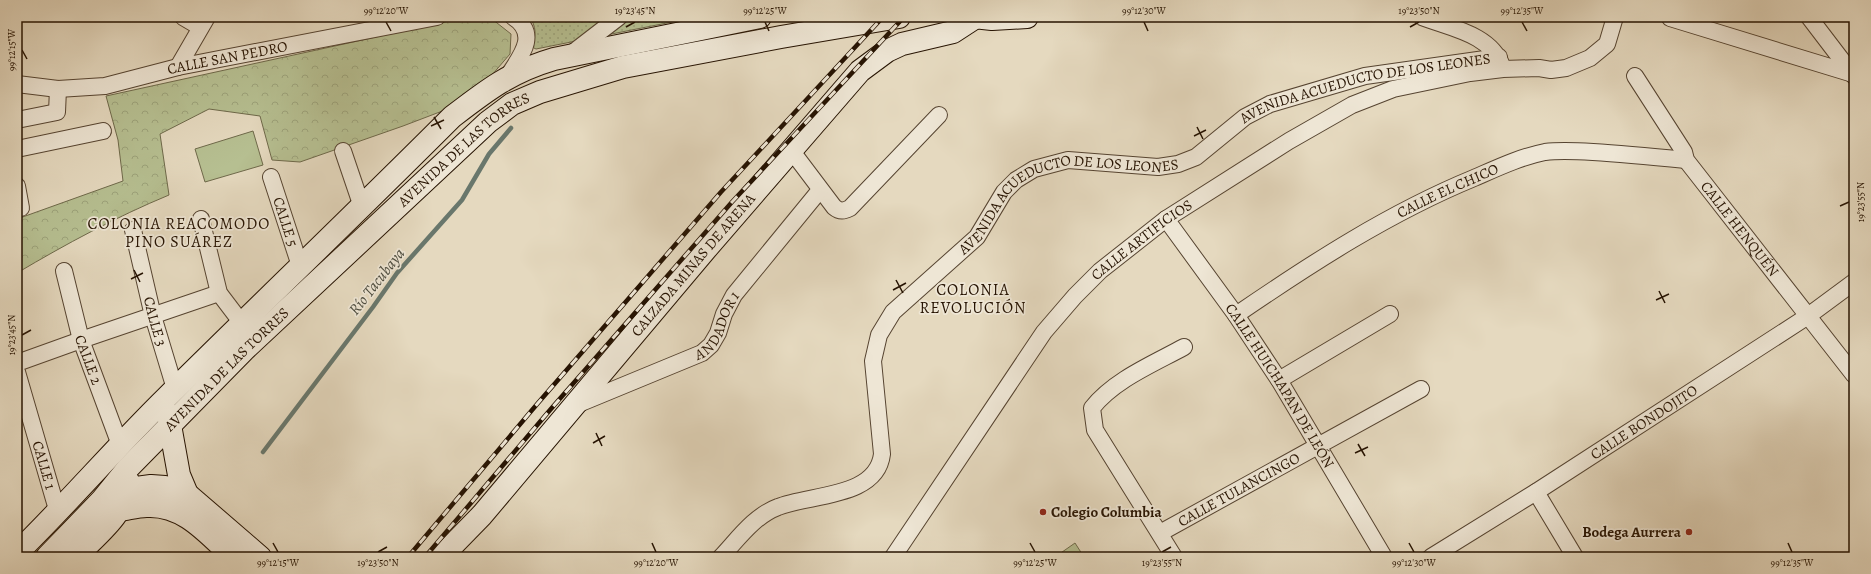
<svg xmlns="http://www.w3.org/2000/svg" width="1871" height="574" viewBox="0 0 1871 574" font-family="Alegreya,serif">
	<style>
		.forest { fill: url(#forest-crowns); stroke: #6e694a }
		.park { fill: url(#park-dots); stroke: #6e694a }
		.pitch { fill: #b6bf91; stroke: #6e694a }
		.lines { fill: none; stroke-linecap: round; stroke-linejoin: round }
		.stream { stroke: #69776c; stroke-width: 4.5 }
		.street-casing { stroke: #564431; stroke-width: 18 }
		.secondary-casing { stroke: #261302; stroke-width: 24 }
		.street { stroke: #eee6d5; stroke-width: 16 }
		.secondary { stroke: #eee6d5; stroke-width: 22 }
		.rail-casing { stroke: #261302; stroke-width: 4.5 }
		.rail { stroke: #eee6d5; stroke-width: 3; stroke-dasharray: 9; stroke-linecap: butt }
		.ticks { fill: none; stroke: #261302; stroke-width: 1.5 }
		.poi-dot { fill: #8f2418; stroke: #eee6d5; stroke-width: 1.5 }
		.labels { text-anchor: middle; stroke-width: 3.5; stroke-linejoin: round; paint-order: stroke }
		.street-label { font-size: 15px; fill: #261302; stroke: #eee6d5 }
		.poi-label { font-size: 15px; font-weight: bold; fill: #261302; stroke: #eee6d5; text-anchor: start }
		.neighbourhood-label { font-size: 16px; letter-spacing: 1px; fill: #261302; stroke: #eee6d5 }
		.water-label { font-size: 16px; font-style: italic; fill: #4d4d40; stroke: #eee6d5 }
		.neatline { fill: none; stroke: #261302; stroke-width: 1.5 }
		.ticks-label { font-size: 10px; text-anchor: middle; fill: #261302 }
	</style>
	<defs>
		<pattern id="forest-crowns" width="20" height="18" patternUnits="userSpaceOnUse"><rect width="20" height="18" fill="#b6bf91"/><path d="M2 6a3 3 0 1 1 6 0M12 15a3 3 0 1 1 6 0" fill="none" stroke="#9ca37b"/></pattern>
		<pattern id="park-dots" width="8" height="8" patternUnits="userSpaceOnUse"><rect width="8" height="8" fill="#b6bf91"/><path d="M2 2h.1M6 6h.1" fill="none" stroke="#9ca37b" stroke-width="1.8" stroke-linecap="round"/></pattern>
	</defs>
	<rect width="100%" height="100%" fill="#e5d9bf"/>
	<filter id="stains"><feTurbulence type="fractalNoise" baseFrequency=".005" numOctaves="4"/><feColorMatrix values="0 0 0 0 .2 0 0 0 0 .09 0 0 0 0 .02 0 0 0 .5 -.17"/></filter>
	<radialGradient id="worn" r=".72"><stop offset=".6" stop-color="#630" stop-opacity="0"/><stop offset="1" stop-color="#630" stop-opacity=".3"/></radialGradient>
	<path class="forest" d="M463 18 492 19 511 34 510 54 479 90 445 110 403 126 300 162 272 160 260 116 209 109 160 134 169 195C116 217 66 244 17 273V219L123 181 118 140 106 96Z"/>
	<path class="park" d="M529 17H697L536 49 532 47C536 36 537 26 529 17Z"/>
	<path class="pitch" d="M253 131 263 165 205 182 195 149Z
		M1075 543 1084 557H1055Z"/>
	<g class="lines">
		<path class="stream" d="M263 452 373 307 397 273 462 200 489 154 511 128"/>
		<defs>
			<g id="street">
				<path d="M183 17 200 27"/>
				<path d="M1422 17C1450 28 1491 34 1502 66"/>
				<path d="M1809 17 1854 76"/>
				<path d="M1670 18 1853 74"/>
				<path d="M571 54 619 17"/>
				<path d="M178 67 207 17"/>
				<path d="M508 76C520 57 540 34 513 17"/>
				<path id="s1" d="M1635 76 1684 152 1686 160 1854 375"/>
				<path id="s2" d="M17 84 58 89 105 86 178 67 437 17"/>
				<path d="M17 120 57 112 58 89"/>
				<path d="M17 149 103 131"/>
				<path d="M791 150 834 207C840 212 844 211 850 208L939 115"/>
				<path d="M343 151 362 207"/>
				<path id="s3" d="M271 177 300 266"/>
				<path d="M17 186 21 208"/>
				<path d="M201 219 219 293 241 322"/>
				<path id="s4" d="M1166 219 1236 315 1279 380 1384 557"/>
				<path id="s5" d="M133 230 153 316 175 389"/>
				<path id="s6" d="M64 271 81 340 120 445"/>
				<path id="s7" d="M1236 315C1312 263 1389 213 1474 178 1497 168 1520 157 1545 152 1560 150 1577 151 1593 152 1624 154 1655 157 1686 160"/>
				<path d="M17 363 81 340 219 293"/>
				<path id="s8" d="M17 372 58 513"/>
				<path d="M1279 380 1390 314"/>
				<path id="s9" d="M576 405 702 353 711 345 718 333 724 314 734 295 820 190"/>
				<path d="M1536 492 1575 557"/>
				<path id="s10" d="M1160 533 1421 389"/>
				<path id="s11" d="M721 557C738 539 754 516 778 507 810 494 877 498 882 454L873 361 879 335 893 312 977 237 1004 192 1016 180 1034 169 1068 160 1158 167 1178 164 1196 157 1245 117 1270 104 1365 76 1499 57"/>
				<path id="s12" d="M893 557 1044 332 1075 296 1100 271 1166 219 1289 141 1352 105 1393 89 1470 73 1503 69 1539 68 1551 70 1566 68 1590 58 1607 44 1615 17"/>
				<path d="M1174 557 1095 430 1092 408C1114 380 1153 364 1184 347"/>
				<path id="s13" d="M1431 557 1536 492 1808 316 1854 282"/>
			</g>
			<g id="secondary">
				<path d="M974 17 992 19 1027 17"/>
				<path d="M168 414 179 475 187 494"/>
				<path d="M104 499 129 489 151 486 165 487 187 494 260 557"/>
				<path d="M119 510C128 509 137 506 147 506 184 504 208 534 233 557"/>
				<path d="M17 553C69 502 116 447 167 397 262 303 358 211 452 117 487 90 510 72 554 59L760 17"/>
				<path id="s14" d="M47 557 102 500 128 468 244 350 488 122 512 104 540 92 623 67 781 37 899 17"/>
				<path d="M75 557C94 538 130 510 128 481"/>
				<path id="s15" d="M441 557 482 515 706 249 860 71 887 51 902 44 953 32 976 17"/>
			</g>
		</defs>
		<use href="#street" class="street-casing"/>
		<use href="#secondary" class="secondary-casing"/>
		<use href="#street" class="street"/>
		<use href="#secondary" class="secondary"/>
		<defs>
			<path id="rail" d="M408 557 538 403 721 192 883 17
				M425 557 550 410 732 202 904 17"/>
		</defs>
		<use href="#rail" class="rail-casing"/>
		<use href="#rail" class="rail"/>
	</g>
	<path class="ticks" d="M386 22 391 31M765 22 769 31M1144 22 1148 31M1522 22 1527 31M626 27 635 22M1410 27 1419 22M22 50 27 59M434 117 441 129M431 126 444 120M1197 127 1203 139M1194 136 1206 130M1840 206 1849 202M134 270 140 282M131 279 143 273M896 280 903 293M893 290 906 283M1659 291 1665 303M1656 300 1669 294M22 335 31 330M596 433 602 446M593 443 605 436M1358 444 1365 456M1355 453 1368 447M273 543 278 552M652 543 656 552M1030 543 1035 552M1409 543 1414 552M1788 543 1792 552M378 552 387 547M1162 552 1171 547"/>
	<g class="poi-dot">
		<circle cx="1043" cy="512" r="4"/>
		<circle cx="1689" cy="532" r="4"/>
	</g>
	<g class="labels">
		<g class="street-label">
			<text dy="5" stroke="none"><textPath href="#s2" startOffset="214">CALLE SAN PEDRO</textPath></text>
			<text dy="5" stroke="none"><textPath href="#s11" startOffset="904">AVENIDA ACUEDUCTO DE LOS LEONES</textPath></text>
			<text dy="5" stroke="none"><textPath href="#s14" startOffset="584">AVENIDA DE LAS TORRES</textPath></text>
			<text dy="5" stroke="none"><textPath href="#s7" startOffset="246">CALLE EL CHICO</textPath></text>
			<text dy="5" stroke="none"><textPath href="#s11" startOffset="568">AVENIDA ACUEDUCTO DE LOS LEONES</textPath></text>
			<text dy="5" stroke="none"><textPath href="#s3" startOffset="47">CALLE 5</textPath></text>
			<text dy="5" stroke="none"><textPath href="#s1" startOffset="186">CALLE HENQUÉN</textPath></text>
			<text dy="5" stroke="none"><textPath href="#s12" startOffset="406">CALLE ARTIFICIOS</textPath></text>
			<text dy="5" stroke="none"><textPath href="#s15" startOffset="386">CALZADA MINAS DE ARENA</textPath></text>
			<text dy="5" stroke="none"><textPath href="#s5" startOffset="94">CALLE 3</textPath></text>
			<text dy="5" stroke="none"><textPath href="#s9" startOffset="168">ANDADOR 1</textPath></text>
			<text dy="5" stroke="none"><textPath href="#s6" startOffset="92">CALLE 2</textPath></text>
			<text dy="5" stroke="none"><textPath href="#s14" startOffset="260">AVENIDA DE LAS TORRES</textPath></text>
			<text dy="5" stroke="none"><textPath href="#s4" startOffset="202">CALLE HUICHAPAN DE LEÓN</textPath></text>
			<text dy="5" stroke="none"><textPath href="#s13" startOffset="252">CALLE BONDOJITO</textPath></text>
			<text dy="5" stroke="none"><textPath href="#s8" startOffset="97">CALLE 1</textPath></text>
			<text dy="5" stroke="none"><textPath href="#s10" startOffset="90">CALLE TULANCINGO</textPath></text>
		</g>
		<g class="poi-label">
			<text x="1051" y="517">Colegio Columbia</text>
			<text x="1681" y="537" text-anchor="end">Bodega Aurrera</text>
		</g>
		<g class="neighbourhood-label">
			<text x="179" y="229">COLONIA REACOMODO<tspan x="179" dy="18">PINO SUÁREZ</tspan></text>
			<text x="973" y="295">COLONIA<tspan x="973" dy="18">REVOLUCIÓN</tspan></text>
		</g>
		<g class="water-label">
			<text transform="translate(376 281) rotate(-52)" y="6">Río Tacubaya</text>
		</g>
	</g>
	<rect width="1871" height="574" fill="none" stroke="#e5d9bf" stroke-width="44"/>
	<rect x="22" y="22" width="1827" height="530" class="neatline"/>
	<g class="ticks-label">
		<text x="386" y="14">99°12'20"W</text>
		<text x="635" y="14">19°23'45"N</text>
		<text x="765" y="14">99°12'25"W</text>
		<text x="1144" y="14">99°12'30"W</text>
		<text x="1419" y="14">19°23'50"N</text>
		<text x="1522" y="14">99°12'35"W</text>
		<text transform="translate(11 50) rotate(-90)" y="4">99°12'15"W</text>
		<text transform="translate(1860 202) rotate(-90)" y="4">19°23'55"N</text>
		<text transform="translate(11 335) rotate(-90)" y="4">19°23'45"N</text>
		<text x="278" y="566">99°12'15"W</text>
		<text x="378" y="566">19°23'50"N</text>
		<text x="656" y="566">99°12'20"W</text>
		<text x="1035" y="566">99°12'25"W</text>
		<text x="1162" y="566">19°23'55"N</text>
		<text x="1414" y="566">99°12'30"W</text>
		<text x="1792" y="566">99°12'35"W</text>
	</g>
	<rect width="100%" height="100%" filter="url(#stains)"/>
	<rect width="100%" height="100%" fill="url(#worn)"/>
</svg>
